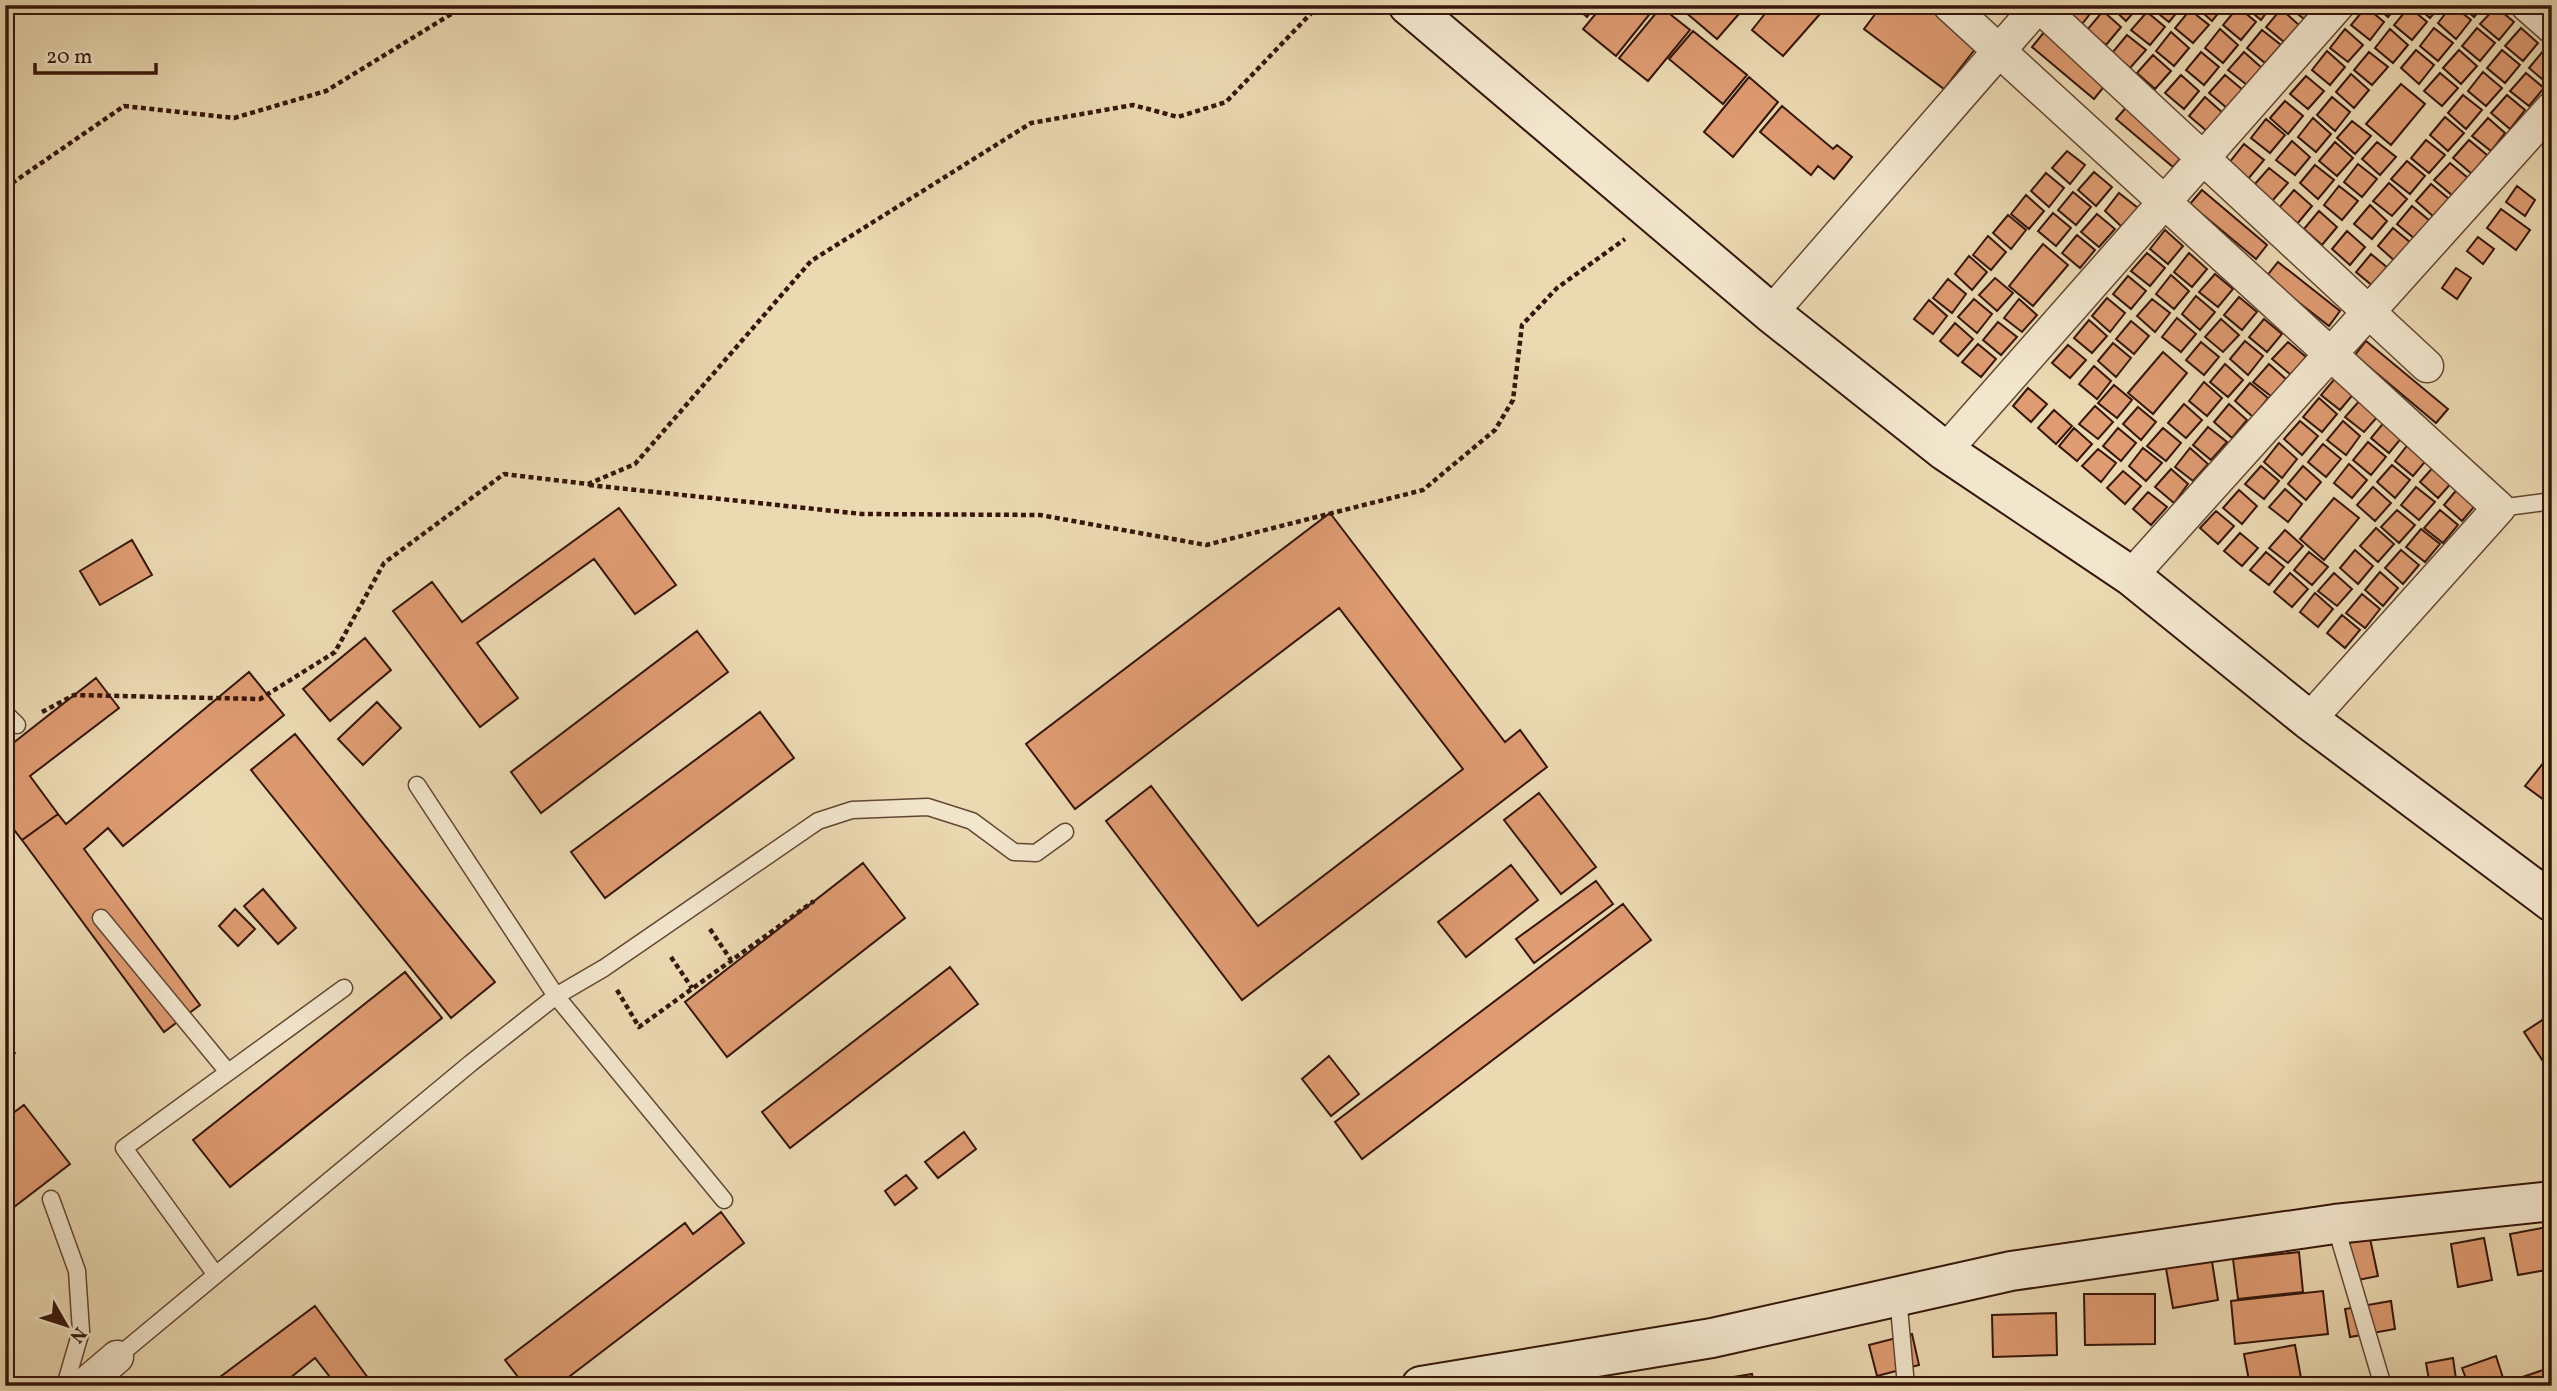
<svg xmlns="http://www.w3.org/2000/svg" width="2557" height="1391" viewBox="0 0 2557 1391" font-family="Vollkorn,serif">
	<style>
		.building { fill: #df9b72; stroke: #36160a; stroke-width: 2 }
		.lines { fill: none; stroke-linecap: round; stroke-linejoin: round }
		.lane-casing { stroke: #634734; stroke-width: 19 }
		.street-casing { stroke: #634734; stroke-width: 35 }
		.secondary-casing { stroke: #36160a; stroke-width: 42 }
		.path { stroke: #36160a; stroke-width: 4.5; stroke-dasharray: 5 3.5; stroke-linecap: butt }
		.lane { stroke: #f2e6cd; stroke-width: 16 }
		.street { stroke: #f2e6cd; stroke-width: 32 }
		.secondary { stroke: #f2e6cd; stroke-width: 38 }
	</style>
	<rect width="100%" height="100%" fill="#ebd9b2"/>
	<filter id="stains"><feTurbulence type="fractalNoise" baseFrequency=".00286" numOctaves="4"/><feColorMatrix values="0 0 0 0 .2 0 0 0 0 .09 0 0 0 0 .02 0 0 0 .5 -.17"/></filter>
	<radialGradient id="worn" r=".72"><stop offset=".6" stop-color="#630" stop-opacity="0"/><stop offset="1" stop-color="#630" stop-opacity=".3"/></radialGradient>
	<path class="building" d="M1573 5H1596L1587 17Z
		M1603 5H1657L1616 56 1583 29Z
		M1677 5H1743L1745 7 1717 39Z
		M1772 5H1809L1820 14 1783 56 1752 30Z
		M1882 5H1927L1979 44 1944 89 1864 29Z
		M2063 5H2097L2082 24 2062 7Z
		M2109 5H2140L2126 21Z
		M2152 5H2183L2169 22 2150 7Z
		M2194 5H2225L2212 21Z
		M2243 5H2272L2261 20Z
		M2286 5H2316L2304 19Z
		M2374 5H2398L2388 17Z
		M2415 5H2441L2430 18Z
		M2452 5 2471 20 2456 39 2438 23Z
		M2460 5H2485L2474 17Z
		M1661 7 1690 30 1648 81 1619 58Z
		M2238 7 2256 22 2241 40 2223 25Z
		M2366 7 2384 22 2370 40 2351 25Z
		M2409 7 2427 22 2412 40 2394 25Z
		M2496 7 2514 22 2499 40 2480 24Z
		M2281 9 2299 25 2284 42 2266 27Z
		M2190 10 2209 25 2193 43 2175 28Z
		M2103 11 2121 27 2106 45 2087 30Z
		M2147 12 2165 27 2150 45 2131 30Z
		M2434 28 2453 43 2438 61 2420 46Z
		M2477 28 2495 43 2480 61 2462 46Z
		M2521 28 2538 43 2523 61 2505 46Z
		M2220 29 2238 45 2223 63 2205 48Z
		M2345 29 2363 45 2348 62 2330 48Z
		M2390 29 2408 45 2393 63 2375 48Z
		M2262 30 2281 45 2265 63 2247 48Z
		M1693 31 1747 75 1723 104 1669 59Z
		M2045 31 2107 83 2094 99 2032 47Z
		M2171 32 2189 48 2174 66 2156 51Z
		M2127 35 2146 50 2130 68 2112 53Z
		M2416 50 2434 65 2419 84 2401 68Z
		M2459 50 2477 66 2461 84 2443 68Z
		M2502 50 2520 65 2505 83 2487 68Z
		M2544 50 2552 57V79L2548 84 2529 68Z
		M2327 51 2345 67 2330 85 2312 70Z
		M2201 52 2219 67 2204 85 2186 70Z
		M2244 52 2262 68 2247 85 2228 70Z
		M2369 52 2388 67 2372 85 2354 70Z
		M2153 55 2171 71 2155 89 2137 73Z
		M2483 72 2502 88 2486 106 2468 91Z
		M2440 73 2458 88 2442 106 2424 91Z
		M2526 73 2544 88 2529 106 2510 91Z
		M2351 74 2369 90 2354 108 2336 92Z
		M2181 75 2199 91 2184 109 2165 93Z
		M2225 75 2243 90 2227 108 2209 93Z
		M2306 76 2324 91 2308 109 2290 94Z
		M1749 77 1778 102 1733 157 1704 132Z
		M2401 84 2425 104 2391 145 2366 124Z
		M2463 95 2482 110 2466 129 2448 113Z
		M2507 95 2525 110 2510 129 2491 113Z
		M2205 97 2223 113 2208 132 2189 116Z
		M2332 97 2350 112 2335 131 2317 115Z
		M2285 101 2303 116 2288 134 2270 118Z
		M2129 104 2186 152 2173 167 2116 119Z
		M1782 106 1833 149 1837 145 1852 157 1834 179 1818 166 1811 175 1760 132Z
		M2445 117 2464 133 2448 151 2430 135Z
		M2313 118 2331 134 2316 152 2298 137Z
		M2488 118 2505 133 2491 151 2472 136Z
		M2266 119 2285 135 2270 153 2251 138Z
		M2352 121 2371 136 2355 154 2337 138Z
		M2426 140 2445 155 2429 173 2411 158Z
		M2469 140 2487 155 2472 174 2453 158Z
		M2292 141 2310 157 2295 175 2276 160Z
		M2335 142 2353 158 2337 176 2319 161Z
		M2377 142 2396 157 2380 175 2362 159Z
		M2244 144 2264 160 2248 179 2229 163Z
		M2067 151 2085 165 2070 184 2052 168Z
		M2407 161 2425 176 2410 194 2391 179Z
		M2450 163 2468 178 2453 196 2434 180Z
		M2358 164 2377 179 2362 197 2344 182Z
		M2315 165 2334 180 2318 199 2300 183Z
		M2269 168 2288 183 2272 201 2254 185Z
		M2094 172 2112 187 2096 206 2078 190Z
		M2046 173 2064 188 2049 207 2031 191Z
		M2389 183 2407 199 2392 216 2373 201Z
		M2431 184 2449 199 2434 217 2416 201Z
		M2339 186 2358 201 2342 220 2324 205Z
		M2517 186 2535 200 2525 216 2506 202Z
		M2202 190 2267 245 2256 259 2190 204Z
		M2294 190 2312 206 2297 224 2278 209Z
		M2073 192 2091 207 2076 225 2058 210Z
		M2119 193 2138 208 2122 227 2105 211Z
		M2026 195 2044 211 2029 229 2011 214Z
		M2370 205 2387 221 2372 239 2354 224Z
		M2412 206 2430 221 2415 239 2397 224Z
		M2501 209 2530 230 2516 250 2487 228Z
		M2319 211 2337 227 2322 245 2304 229Z
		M2053 213 2071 228 2056 246 2038 231Z
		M2097 214 2115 229 2099 247 2081 232Z
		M2008 215 2026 230 2011 249 1993 233Z
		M2393 228 2411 243 2396 262 2378 246Z
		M2165 230 2183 246 2168 264 2150 249Z
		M2347 231 2365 247 2350 265 2332 249Z
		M2077 235 2095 250 2080 268 2062 253Z
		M1988 236 2006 252 1991 270 1973 255Z
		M2478 237 2494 249 2483 264 2467 251Z
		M2043 244 2068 265 2033 306 2009 286Z
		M2147 253 2165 268 2150 286 2131 271Z
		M2189 253 2207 269 2192 287 2174 272Z
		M2371 254 2389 269 2374 287 2356 272Z
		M1969 256 1987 272 1972 290 1955 274Z
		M2278 262 2340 311 2329 326 2266 277Z
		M2456 268 2471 278 2457 299 2442 288Z
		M2215 274 2233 289 2218 307 2199 292Z
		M2171 275 2189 291 2174 309 2156 294Z
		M2128 276 2146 291 2131 309 2113 294Z
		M1995 278 2013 293 1997 311 1979 295Z
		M1948 279 1966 294 1952 313 1933 298Z
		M2196 296 2215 312 2200 330 2182 314Z
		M2239 297 2257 312 2242 330 2224 315Z
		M2107 298 2125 313 2110 332 2092 316Z
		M1974 299 1992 314 1977 333 1958 317Z
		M2019 299 2037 315 2022 332 2004 318Z
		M2152 299 2170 313 2155 332 2137 316Z
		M1929 300 1947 316 1933 334 1914 319Z
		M2177 318 2196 334 2181 352 2162 337Z
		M2221 319 2239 335 2223 352 2205 337Z
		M2264 319 2282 334 2267 352 2249 337Z
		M2089 320 2107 336 2092 353 2074 338Z
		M2131 321 2149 336 2134 354 2116 339Z
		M1998 322 2017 337 2001 355 1983 340Z
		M1955 323 1973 339 1958 356 1940 341Z
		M2245 341 2263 356 2248 375 2230 359Z
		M2366 341 2448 409 2436 423 2355 355Z
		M2201 342 2219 357 2204 375 2186 360Z
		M2288 342 2306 357 2291 375 2272 359Z
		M2113 343 2131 358 2116 377 2098 361Z
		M1978 344 1996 359 1981 377 1962 362Z
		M2068 345 2086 360 2070 378 2052 363Z
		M2163 352 2187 373 2153 414 2128 393Z
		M2225 364 2243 380 2228 397 2210 382Z
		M2269 364 2287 380 2272 397 2253 382Z
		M2094 366 2111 381 2097 399 2079 384Z
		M2337 376 2355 392 2340 410 2321 395Z
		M2204 382 2222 398 2207 416 2189 401Z
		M2250 383 2268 398 2253 417 2235 401Z
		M2114 385 2132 400 2117 418 2098 403Z
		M2028 388 2047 404 2031 422 2013 406Z
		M2319 398 2337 414 2322 432 2303 417Z
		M2361 399 2379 415 2364 432 2345 417Z
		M2184 404 2202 420 2186 438 2168 423Z
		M2229 404 2247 420 2232 438 2214 422Z
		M2095 406 2113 422 2098 439 2079 424Z
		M2138 407 2156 422 2141 440 2123 424Z
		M2054 410 2072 426 2056 444 2038 428Z
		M2386 420 2404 435 2389 453 2371 438Z
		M2300 421 2318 436 2302 455 2284 439Z
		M2343 421 2360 436 2346 455 2327 440Z
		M2208 427 2227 442 2211 460 2193 445Z
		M2074 428 2092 444 2077 461 2059 446Z
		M2118 428 2136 443 2121 461 2103 446Z
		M2163 428 2181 443 2166 461 2147 446Z
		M2368 442 2386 457 2371 475 2353 460Z
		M2410 442 2429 457 2413 476 2395 461Z
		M2279 443 2297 459 2282 478 2264 462Z
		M2323 444 2341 459 2326 477 2308 462Z
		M2143 448 2162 463 2146 481 2129 466Z
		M2190 448 2208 464 2193 481 2175 467Z
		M2098 449 2116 463 2101 482 2082 466Z
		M2349 464 2367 480 2352 498 2334 483Z
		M2436 464 2454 480 2438 498 2420 482Z
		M2392 465 2410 480 2395 498 2377 482Z
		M2261 466 2279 481 2264 499 2245 484Z
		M2303 466 2321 482 2306 500 2288 484Z
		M2171 469 2188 484 2174 503 2155 487Z
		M2123 471 2141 486 2125 504 2107 488Z
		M2373 487 2391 503 2375 521 2357 505Z
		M2416 487 2435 502 2419 520 2401 505Z
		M2459 487 2478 502 2462 521 2444 505Z
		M2285 489 2302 504 2288 522 2269 507Z
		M2239 490 2257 506 2242 524 2223 508Z
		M2148 492 2167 507 2151 525 2133 509Z
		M2334 498 2359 518 2324 560 2300 539Z
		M619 508 676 585 635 614 594 559 477 643 518 698 480 727 393 611 432 582 462 622Z
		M2397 510 2415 525 2399 543 2381 527Z
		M2440 510 2458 525 2443 543 2424 528Z
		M2216 511 2234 526 2218 544 2200 528Z
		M1330 513 1505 742 1520 730 1547 767 1242 1000 1106 821 1151 786 1258 926 1463 769 1339 608 1075 809 1026 744Z
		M2376 528 2394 544 2378 562 2360 546Z
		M2421 529 2440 544 2425 562 2406 547Z
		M2285 530 2303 546 2288 563 2269 548Z
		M2240 533 2258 548 2242 566 2224 551Z
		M132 540 152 575 100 605 80 571Z
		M2355 550 2373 566 2358 584 2340 568Z
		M2401 550 2419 565 2403 584 2385 568Z
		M2266 552 2284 567 2269 585 2250 570Z
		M2309 552 2328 567 2312 585 2294 570Z
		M2380 572 2398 588 2383 606 2365 590Z
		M2290 573 2308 589 2292 607 2274 592Z
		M2334 573 2352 589 2337 606 2318 591Z
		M2315 593 2333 609 2318 627 2300 612Z
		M2362 594 2380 609 2365 628 2346 613Z
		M2342 615 2360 630 2345 648 2327 633Z
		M697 631 728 672 541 813 511 772Z
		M365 638 391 670 330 721 303 689Z
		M249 672 284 715 123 846 108 828 84 849 200 1005 164 1032 22 840 58 814 66 824Z
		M96 678 119 708 30 776 58 814 22 840 5 818V743L8 747Z
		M377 702 401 728 363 765 338 739Z
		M760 712 794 758 605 898 571 852Z
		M295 734 495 982 451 1018 251 770Z
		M2552 752V806L2525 786Z
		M1539 793 1596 867 1561 894 1504 820Z
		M863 863 905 918 727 1057 685 1002Z
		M1511 865 1538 900 1466 957 1438 922Z
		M1596 881 1613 904 1534 963 1516 939Z
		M263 889 296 928 278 944 244 906Z
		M1623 904 1651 940 1362 1159 1335 1122Z
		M235 909 255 929 238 946 219 926Z
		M950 967 978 1004 790 1148 762 1112Z
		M405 972 442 1018 230 1187 193 1140Z
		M2547 1017 2552 1024V1075L2524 1032Z
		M5 1041 15 1053 5 1061Z
		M1329 1056 1359 1094 1331 1116 1302 1079Z
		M24 1105 70 1164 5 1214V1119Z
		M964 1132 976 1149 938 1178 925 1162Z
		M906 1175 917 1188 895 1205 885 1191Z
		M721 1212 744 1243 557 1386H525L505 1360 685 1223 693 1234Z
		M2365 1215 2378 1276 2348 1282 2335 1221Z
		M2552 1226V1269L2518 1275 2510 1234Z
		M2484 1238 2492 1280 2458 1287 2451 1244Z
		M2299 1252 2303 1292 2238 1299 2233 1259Z
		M2211 1255 2218 1300 2173 1308 2165 1263Z
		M2323 1291 2328 1334 2235 1344 2231 1301Z
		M2084 1294H2155V1344L2085 1345Z
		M2391 1301 2395 1329 2350 1337 2345 1309Z
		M315 1306 374 1386H337L315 1358 280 1386H208Z
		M2056 1313 2057 1355 1993 1357 1992 1315Z
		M1912 1334 1919 1365 1877 1376 1869 1345Z
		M2295 1345 2301 1378 2250 1386 2244 1354Z
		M2496 1356 2503 1378 2483 1386H2469L2462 1368Z
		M2453 1358 2457 1386H2430L2426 1363Z
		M2549 1368 2552 1386H2496Z
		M1752 1374 1754 1386H1710L1709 1381Z"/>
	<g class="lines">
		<defs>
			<path id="lane" d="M2499 508 2552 501
				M5 713 17 725
				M417 785 556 996 724 1200
				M101 918 228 1072
				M51 1199 77 1271 81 1331 65 1386
				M2335 1224 2383 1386
				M216 1275 124 1148 344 988
				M1898 1296 1906 1386
				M117 1357 471 1063 556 996 604 968 818 821 852 810 928 807 972 821 1014 852 1036 853 1065 832"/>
			<path id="street" d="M1949 5 2499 508 2309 720
				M2038 5 2427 366
				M2527 5 2552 27
				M1771 313 2039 5
				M1945 451 2338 5
				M2131 576 2552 108
				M83 1386 117 1357"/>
			<path id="secondary" d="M1408 5 1771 313 1945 451 2131 576 2309 720 2552 902
				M1421 1386 1712 1338 2011 1271 2335 1224 2552 1201"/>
		</defs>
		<use href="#lane" class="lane-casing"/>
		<use href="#street" class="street-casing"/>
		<use href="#secondary" class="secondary-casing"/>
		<path class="path" d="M5 188 124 106 234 118 326 91 466 5
			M589 485 862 514 1040 515 1206 545 1423 490 1495 430 1513 400 1522 325 1557 288 1625 239
			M42 712 74 695 260 699 335 652 384 563 504 474 588 484 635 464 811 261 1031 123 1133 105 1178 117 1226 102 1319 5
			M710 929 731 960
			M671 957 692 988
			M617 990 639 1027 814 901"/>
		<use href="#lane" class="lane"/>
		<use href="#street" class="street"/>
		<use href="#secondary" class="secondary"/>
	</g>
	<rect width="2557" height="1391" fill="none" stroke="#ebd9b2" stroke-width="28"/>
	<rect x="7" y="7" width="2543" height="1377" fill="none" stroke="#36160a" stroke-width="3.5"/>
	<rect x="14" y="14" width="2529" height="1363" fill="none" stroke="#36160a" stroke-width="2"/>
	<g transform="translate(66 1325) rotate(129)" stroke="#f2e6cd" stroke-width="5" paint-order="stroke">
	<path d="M0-5L12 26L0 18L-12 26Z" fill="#36160a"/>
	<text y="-10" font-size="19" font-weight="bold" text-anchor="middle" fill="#36160a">N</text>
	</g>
	<path d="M35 63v10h121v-10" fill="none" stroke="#36160a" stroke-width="3.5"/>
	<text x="46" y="63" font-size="21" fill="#36160a" stroke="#f2e6cd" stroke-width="5" paint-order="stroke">20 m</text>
	<rect width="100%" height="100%" filter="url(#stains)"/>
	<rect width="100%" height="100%" fill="url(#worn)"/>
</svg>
